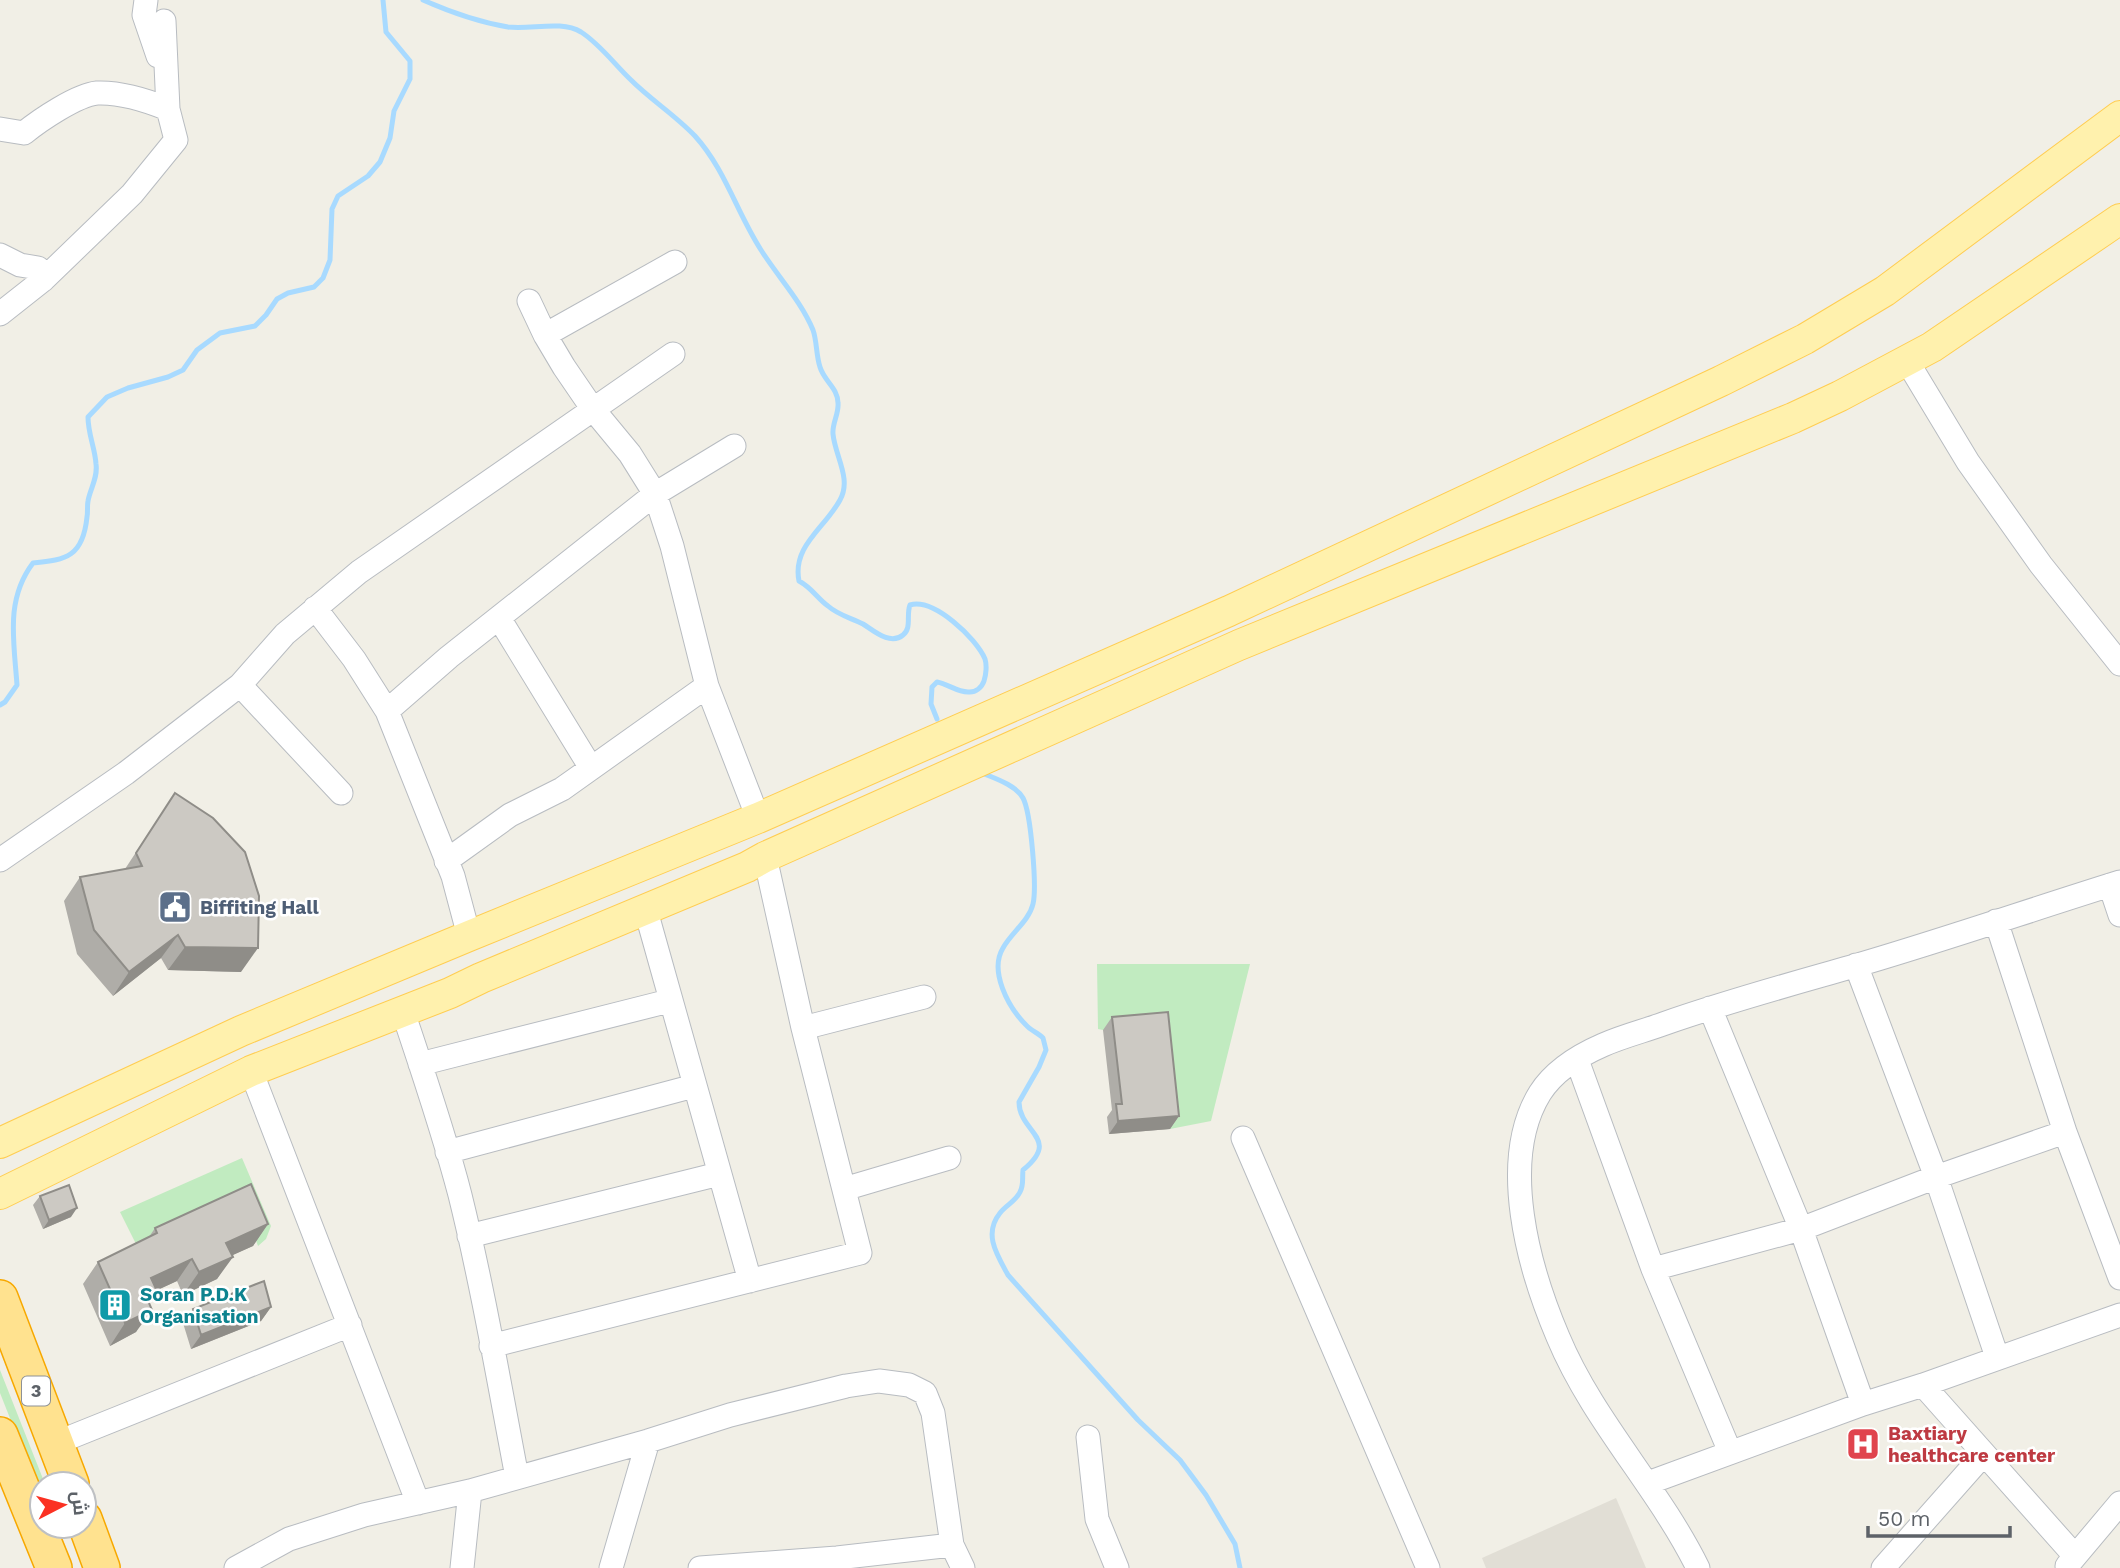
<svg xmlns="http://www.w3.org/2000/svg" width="2120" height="1568" viewBox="0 0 2120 1568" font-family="'Work Sans',Cairo,sans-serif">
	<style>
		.education { fill: #e1ded5 }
		.green { fill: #c1ebc0 }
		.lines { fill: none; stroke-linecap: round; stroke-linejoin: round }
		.stream { stroke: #a8daff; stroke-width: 5 }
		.minor-casing { stroke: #b8bcc1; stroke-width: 25 }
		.major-casing { stroke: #ffcd51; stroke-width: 32 }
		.highway-casing { stroke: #f7a800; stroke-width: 38 }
		.minor { stroke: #fff; stroke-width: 23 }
		.major { stroke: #fff1ad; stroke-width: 30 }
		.highway { stroke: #ffe28f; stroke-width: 35 }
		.wall { fill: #afada8 }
		.shaded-wall { fill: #8f8d88 }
		.building { fill: #ccc9c3; stroke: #8f8d88; stroke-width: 2 }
		.labels { text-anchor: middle; stroke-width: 5; stroke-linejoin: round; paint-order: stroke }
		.shield { fill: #fff; stroke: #8e9195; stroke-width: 2 }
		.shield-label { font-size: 18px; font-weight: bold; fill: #5d6268 }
		.service-label { font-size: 19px; font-weight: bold; fill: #4e5e75; stroke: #fff; text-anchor: start }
		.culture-label { font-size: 19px; font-weight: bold; fill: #0d838f; stroke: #fff; text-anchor: start }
		.health-label { font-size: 19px; font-weight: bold; fill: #be3a42; stroke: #fff; text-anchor: start }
	</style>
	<rect width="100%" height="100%" fill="#f1efe6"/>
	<path class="education" d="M1616 1498 1646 1568H1486L1482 1558Z"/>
	<path class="green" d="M1097 964H1250L1211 1121 1170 1129 1103 1030 1098 1029Z
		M242 1158 271 1226 266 1239 258 1246 242 1202 139 1250 120 1212Z
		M0 1370 45 1484H42V1499L0 1393Z"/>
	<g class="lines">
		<path class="stream" d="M423 0C450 12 478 22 508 27 531 30 561 20 581 32 600 44 615 65 631 80 651 100 675 115 695 136 725 169 737 213 761 250 778 277 801 301 813 330 817 341 816 355 820 367 824 381 838 388 838 403 839 414 832 423 833 434 835 456 852 479 840 500 825 528 792 546 799 581 812 588 817 598 828 606 838 615 851 618 863 624 873 630 890 646 903 635 912 628 906 615 910 605 934 598 976 638 985 659 987 665 986 675 984 681 982 687 976 693 968 692 957 692 948 684 937 682L932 687 931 704 937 719
			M0 705 5 702 17 685C14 641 5 600 33 563 67 560 83 556 87 517 88 512 87 506 88 501 90 489 98 478 96 464 95 448 88 434 88 417L107 397 128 388 168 377 183 370 197 350 220 333 255 326 266 315 277 299 288 293 314 287 323 278 330 260 332 209 338 196 368 176 380 162 390 138 394 111 410 79V61L386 32 383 0
			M982 773C994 778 1016 785 1023 798 1031 813 1037 887 1033 904 1029 921 1011 933 1003 948 989 971 1008 1007 1026 1025 1030 1030 1038 1033 1043 1038L1046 1050 1039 1067 1019 1102C1019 1133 1062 1138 1023 1170 1022 1178 1024 1185 1020 1192 1016 1201 1006 1205 1000 1213 983 1234 997 1255 1008 1275L1138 1420 1180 1460 1206 1495 1235 1544 1240 1568"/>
		<defs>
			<path id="minor" d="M146 0 144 15 158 56
				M0 129 24 133C40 120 77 95 97 93 121 92 146 100 168 109
				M0 255 20 265 38 268 43 280
				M529 301 545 335 564 367 592 408 630 454 655 494 672 546 707 686 758 818
				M0 314 43 280 132 194 176 140 168 109 164 21
				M545 335 675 262
				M1907 361 1968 462 2041 565 2120 664
				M315 608 354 659 387 711 453 876 469 936
				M499 618 591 768
				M240 685 341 793
				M387 711 449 657 655 494 734 446
				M0 860 126 773 240 685 285 634 359 572 673 354
				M446 861 510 815 562 789 707 686
				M2110 885 2120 915
				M646 911 750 1281
				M1996 921 2065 1132 2120 1278
				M1856 965 1936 1177 1997 1357
				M1710 1008 1801 1229 1863 1404
				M403 1012C423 1072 444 1133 460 1195 483 1288 499 1383 517 1477
				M803 1028 924 997
				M1577 1060 1653 1269 1730 1452
				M420 1064 669 1001
				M251 1071 418 1503
				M1243 1138 1428 1568
				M447 1152 694 1086
				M844 1189 949 1158
				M469 1236 719 1174
				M1653 1269 1801 1229 1936 1177 2065 1132
				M491 1346 860 1253 803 1028 765 857
				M1923 1385 2075 1556
				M1088 1437 1097 1519 1117 1568
				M56 1443 350 1325
				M1648 1483 1863 1404 1923 1385 2120 1315
				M2067 1566 2120 1503
				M236 1568 289 1539 364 1515 470 1491 648 1441 730 1415 846 1386 879 1381 909 1385 925 1393 933 1413 952 1545 963 1568
				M462 1568 470 1491
				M611 1568 648 1441
				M700 1568 837 1558 952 1545
				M1698 1568C1658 1487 1593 1421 1558 1337 1529 1269 1498 1161 1540 1093 1554 1071 1580 1055 1603 1045 1623 1036 1644 1031 1663 1024 1725 1002 1788 985 1851 967 1941 941 2030 910 2120 882
				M1883 1568 1983 1455"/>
			<path id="major" d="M0 1143 241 1031 469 936 758 818 1229 611 1721 381 1805 339 1885 291 2120 116
				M0 1194 251 1071 450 993 481 978 747 867 765 857 1239 645 1793 418 1840 396 1932 347 2120 219"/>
			<path id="highway" d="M0 1298 71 1484
				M0 1435 54 1568
				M84 1519 102 1568"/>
		</defs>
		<use href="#minor" class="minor-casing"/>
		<use href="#major" class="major-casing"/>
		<use href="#highway" class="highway-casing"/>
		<use href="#minor" class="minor"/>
		<use href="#major" class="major"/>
		<use href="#highway" class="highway"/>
	</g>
	<path class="wall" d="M175 793 241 972 168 970 161 958 113 996 77 954 64 901 80 877 125 869Z
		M1112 1017 1179 1116 1170 1129 1109 1134 1107 1117 1112 1110 1103 1030Z
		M40 1196 71 1217 43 1229 33 1205Z
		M268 1224 253 1246 232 1255 217 1279 183 1295 177 1281 157 1290 149 1303 136 1332 110 1346 83 1284 98 1262 149 1237 155 1228Z
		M271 1307 261 1321 191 1349 183 1323 193 1309Z"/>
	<path class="shaded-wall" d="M178 935 161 958 113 996 129 972Z
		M185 947 258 948 241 972 168 970Z
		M1179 1116 1170 1129 1109 1134 1118 1121Z
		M77 1208 71 1217 43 1229 49 1220Z
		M268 1224 253 1246 211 1265 226 1243Z
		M233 1257 217 1279 183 1295 199 1272Z
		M192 1259 177 1281 136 1300 151 1278Z
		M157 1291 142 1313 146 1296Z
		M271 1307 261 1321 191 1349 201 1335Z
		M152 1310 136 1332 110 1346 125 1323Z"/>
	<path class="building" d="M175 793 213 818 245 852 259 896 258 948 185 947 178 935 129 972 94 930 80 877 142 866 136 853Z
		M1168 1012 1179 1116 1118 1121 1116 1104H1122L1112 1017Z
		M251 1184 268 1224 226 1243 233 1257 199 1272 192 1259 151 1278 157 1291 146 1296 152 1310 125 1323 98 1262 157 1233 155 1228Z
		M69 1185 77 1208 49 1220 40 1196Z
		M264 1281 271 1307 201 1335 193 1309Z"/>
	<defs>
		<symbol id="civic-square" viewBox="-11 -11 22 22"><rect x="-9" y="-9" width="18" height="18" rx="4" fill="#5c6f8a" stroke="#fff"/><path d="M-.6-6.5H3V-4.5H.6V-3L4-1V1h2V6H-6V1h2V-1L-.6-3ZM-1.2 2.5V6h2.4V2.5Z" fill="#fff"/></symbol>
		<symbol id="building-square" viewBox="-11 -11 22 22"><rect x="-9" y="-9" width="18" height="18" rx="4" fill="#0f9aa8" stroke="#fff"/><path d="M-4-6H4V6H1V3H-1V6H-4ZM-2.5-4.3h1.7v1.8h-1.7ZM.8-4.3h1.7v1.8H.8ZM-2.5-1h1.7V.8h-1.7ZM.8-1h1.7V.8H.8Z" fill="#fff"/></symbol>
		<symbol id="hospital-square" viewBox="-11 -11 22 22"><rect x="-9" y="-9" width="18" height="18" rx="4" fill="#e0444e" stroke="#fff"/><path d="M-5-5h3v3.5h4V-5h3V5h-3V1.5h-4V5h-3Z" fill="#fff"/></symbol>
	</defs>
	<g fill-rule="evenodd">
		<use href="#civic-square" x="156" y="888" width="38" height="38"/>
		<use href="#building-square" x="96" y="1286" width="38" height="38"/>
		<use href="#hospital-square" x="1844" y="1425" width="38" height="38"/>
	</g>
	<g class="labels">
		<rect class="shield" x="22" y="1376.5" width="28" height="29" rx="5"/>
		<g class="shield-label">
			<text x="36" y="1397">3</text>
		</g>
		<g class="service-label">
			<text x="200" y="914">Biffiting Hall</text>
		</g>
		<g class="culture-label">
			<text x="140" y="1301">Soran P.D.K<tspan x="140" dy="22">Organisation</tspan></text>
		</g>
		<g class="health-label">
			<text x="1888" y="1440">Baxtiary<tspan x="1888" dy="22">healthcare center</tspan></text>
		</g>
	</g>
	<g transform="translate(63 1505) rotate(84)"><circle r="33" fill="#ffffff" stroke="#bec0c3" stroke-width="2"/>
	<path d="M0-5L12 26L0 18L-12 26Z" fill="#fb3122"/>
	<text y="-10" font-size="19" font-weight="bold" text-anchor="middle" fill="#5d6268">ش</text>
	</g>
	<path d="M1868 1526v10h142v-10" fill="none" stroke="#5d6268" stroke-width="3.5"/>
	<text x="1878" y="1526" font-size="21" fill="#5d6268" stroke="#ffffff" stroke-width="5" paint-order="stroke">50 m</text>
</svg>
